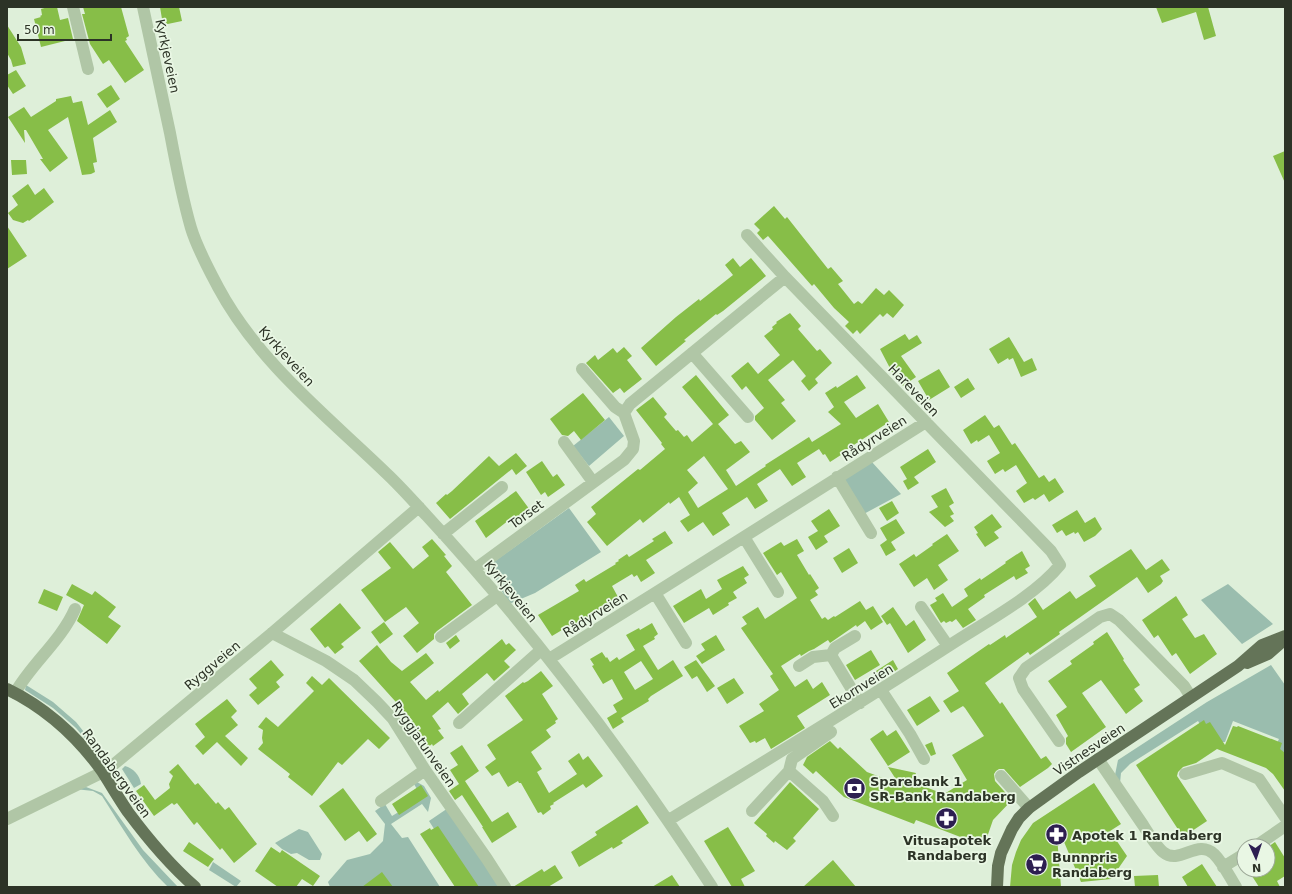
<svg xmlns="http://www.w3.org/2000/svg" width="1292" height="894" viewBox="0 0 1292 894" font-family="'DejaVu Sans',sans-serif">
	<style>
		.green { fill: #9abdae }
		.building { fill: #87be48; fill-rule: evenodd }
		.lines { fill: none; stroke-linecap: round; stroke-linejoin: round }
		.minor { stroke: #b0c6a6; stroke-width: 12 }
		.major { stroke: #647458; stroke-width: 12 }
		.labels { text-anchor: middle; stroke-width: 3.5; stroke-linejoin: round; paint-order: stroke }
		.street-label { font-size: 13px; fill: #2c3326; stroke: #e9f7e4 }
		.poi-label { font-size: 13px; font-weight: bold; fill: #2c3326; stroke: #e9f7e4; text-anchor: start }
	</style>
	<rect width="100%" height="100%" fill="#deefd9"/>
	<path class="green" d="M609 417 624 436 589 466 573 446Z
		M871 461 901 494 860 516 842 481Z
		M569 508 601 552 535 593 509 604 488 566Z
		M1228 584 1273 624 1242 644 1201 600Z
		M1271 665 1285 685V752L1283 753 1275 747 1279 739 1233 721 1225 742H1211L1198 721 1130 764 1121 773 1120 783 1115 775 1118 760 1207 702Z
		M26 685 53 702 76 722 103 756 100 757 76 728 53 708 25 690Z
		M125 766C133 768 140 775 141 784L134 788 122 769Z
		M417 782 424 786 431 798 428 812 422 804 391 824 402 838 408 837 440 887H330L328 882 347 860 370 854 383 841 385 824 375 811 385 804 392 816 422 798 414 784Z
		M86 787 102 793 143 850 178 887H168C141 861 122 827 102 796L93 791 75 789Z
		M451 806 505 887H471L429 821Z
		M299 829 308 832 322 854 320 860H309L297 853 291 854 282 849 275 843Z
		M213 862 241 881 236 887 209 870Z"/>
	<path class="building" d="M48 7H57L60 20 68 18 73 39 41 47 34 19 41 17 40 16 42 15 41 9Z
		M83 7H121L129 36 126 38 127 40 125 41 144 70 125 83 109 60 103 64 90 44 82 14H85Z
		M160 7H179L182 21 163 25Z
		M1156 7H1208L1216 36 1204 40 1196 12 1162 23Z
		M7 25 21 47 26 64 13 67 11 60 7 53Z
		M16 70 26 86 13 94 7 85V75Z
		M111 85 120 99 107 108 97 94Z
		M71 96 73 103 82 101 88 125 110 110 117 122 93 138 97 162 93 163 95 172 91 174 82 175 68 117 48 130 68 158 50 172 40 159H43L26 130H24L25 143 8 117 24 107 31 117 56 101V99Z
		M1285 151V183L1273 156Z
		M11 160H26L27 174 12 175Z
		M28 184 35 195 44 188 54 202 29 221 28 220 23 223 13 220 8 213 18 205 12 196Z
		M774 206 785 219 787 217 828 269 831 267 843 281 838 284 854 304 858 301 862 304 876 288 884 295 889 290 904 305 893 318 887 313 883 317 880 314 860 334 857 330 853 334 845 326 849 322 834 308 814 284 812 286 768 236 763 240 757 233 760 230 754 224Z
		M7 226 27 256 7 269Z
		M733 258 740 267 751 258 766 276 723 311 717 315 716 314 684 340 686 341 656 366 641 348 676 317 699 299 700 301 733 275 725 265Z
		M790 313 801 326 798 329 817 351 820 349 832 363 815 379 818 383 809 391 801 381 806 376 793 360 768 380 785 400 781 403 796 421 772 440 755 420V416L764 408 746 386 742 390 731 376 748 362 758 374 780 355 764 336 773 329 772 327 777 323 776 322Z
		M905 334 909 340 917 335 922 343 901 356 916 377 903 386 892 372 880 349Z
		M1009 337 1024 362 1032 358 1037 370 1021 377 1013 358 1009 360 1008 358 998 364 989 349Z
		M624 347 632 356 627 360 642 379 624 393 620 388 613 393 586 363 595 355 598 360 613 348 617 353Z
		M939 369 950 387 929 400 918 381Z
		M696 375 729 415 718 424 735 444 741 441 750 452 726 470 736 486 766 466 765 465 809 437 812 442 841 424 828 412 834 407 825 393 836 386 837 388 857 375 866 388 844 402 856 418 878 404 889 422 843 452 844 453 830 462 825 454 823 455 819 449 797 463 806 477 792 486 780 469 757 484 768 501 755 509 747 497 722 513 730 525 713 536 703 522 688 532 680 521 690 515 679 497 670 504 669 502 643 523 640 519 607 546 587 522 596 514 591 507 638 469 640 470 665 449 661 444 662 443 636 410 653 397 667 414 664 417 676 431 678 430 684 437 687 435 692 442 713 424 682 387ZM704 456 728 489 698 508 688 492 698 483 687 470Z
		M968 378 975 389 961 398 954 387Z
		M583 393 605 420 581 440 574 431 568 436 562 435 550 419Z
		M985 415 994 428 999 425 1012 445 1015 443 1039 478 1044 475 1049 482 1055 478 1064 492 1049 502 1044 494 1035 500 1033 498 1024 503 1016 491 1027 483 1016 465 1005 472 1003 469 995 474 987 461 1000 453 989 435 978 442 977 440 971 444 963 430Z
		M928 449 936 462 914 477 919 483 908 490 903 481 907 479 900 467Z
		M516 453 527 466 516 475 512 469 450 519 436 503 446 494 447 495 452 491 489 456 499 466Z
		M542 461 553 477 557 474 565 485 548 497 545 492 541 495 526 472Z
		M946 488 954 503 949 506 954 514 950 516 954 521 945 527 929 512 938 507 931 496Z
		M516 491 530 510 517 521 513 517 486 538 475 521Z
		M892 501 899 513 887 521 879 508Z
		M829 509 840 526 824 536 828 542 816 550 808 537 818 531 811 521Z
		M1077 510 1085 523 1095 517 1102 529 1095 536 1084 542 1078 532 1075 534 1074 532 1066 536 1062 530 1057 533 1052 525Z
		M992 514 1002 527 994 532 999 538 985 547 976 534 978 533 974 527Z
		M896 519 905 533 891 542 896 550 886 556 880 545 887 540 880 528Z
		M665 531 673 543 646 560 655 573 641 582 637 575 634 577 632 574 612 586 618 597 580 622 579 621 573 625 572 624 552 636 538 615 579 591 575 585 584 579 586 582 616 564 615 563 619 561 618 560 627 554 629 557 654 541 652 539Z
		M947 534 959 551 938 565 948 580 934 590 927 578 914 587 899 564 914 554 916 557 933 545 932 544Z
		M432 539 446 555 444 556 452 566 446 572 472 605 437 631 434 634V639L417 653 403 636 419 623 406 607 385 622 361 590 391 568 378 552 390 542 413 569 429 556 422 547Z
		M797 539 804 551 797 555 809 575 810 574 819 588 815 591 818 595 810 600 822 619 825 617 828 620 834 616 835 617 860 601 866 610 873 606 883 622 871 630 865 621 857 627 856 625 830 643 828 640 814 649 809 651 801 656 800 654 781 666 795 687 807 679 813 689 822 682 830 695 797 716 805 728 771 749 765 738 756 743 755 741 750 743 739 726 764 711 759 704 779 690 770 676 773 674 741 628 747 624 742 617 758 607 765 619 797 598 781 572 777 575 763 553 781 542 784 546Z
		M849 548 858 563 842 573 833 558Z
		M1131 549 1146 570 1162 559 1170 570 1160 576 1163 581 1161 584 1148 593 1137 577 1079 618 1059 632 1060 634 1030 655 1028 652 985 683 1000 704 1002 702 1041 759 1046 756 1052 764 1048 768 1020 787 1004 769H999L996 771 994 774 995 781 1012 800 993 820 984 846 916 820 914 824 844 797 816 771 813 774 803 765 807 757 830 741 838 749 840 747 867 772 899 784 888 767 916 773 914 778 921 781 920 785 944 794 967 780 952 755 984 736 965 708 963 706 951 713 943 701 959 691 947 673 989 644 990 645 1005 635 1006 638 1037 617 1028 604 1035 598 1043 610 1070 591 1076 599 1096 586 1089 576Z
		M1022 551 1030 566 1025 569 1028 573 1016 580 1014 576 984 595 985 597 968 609 976 620 963 628 956 619 952 622 950 621 946 623 944 621 941 623 930 605 937 601 935 598 943 593 952 607 968 596 964 589 980 578 981 580 1006 563 1005 562Z
		M743 566 749 575 744 578 747 583 733 592 737 598 728 603 729 605 713 615 709 608 684 623 673 606 701 589 706 599 722 589 717 580Z
		M72 584 92 595 95 591 116 607 108 617 121 626 107 644 77 621 84 605 66 595Z
		M44 589 63 597 57 611 38 603Z
		M1176 596 1188 615 1182 619 1195 638 1204 634 1217 654 1190 674 1176 653 1172 656 1158 635 1154 638 1142 620Z
		M340 603 361 628 341 644 344 647 335 654 328 646 325 648 310 629Z
		M893 607 906 626 914 620 926 640 908 653 890 623 887 625 881 616Z
		M384 622 393 634 380 644 371 632Z
		M652 623 658 634 654 637 655 639 643 646 658 670 673 660 683 676 651 696 648 699 649 701 621 718 624 722 613 729 607 718 617 712 613 705 623 699 612 679 603 684 592 666 594 665 590 659 602 652 606 658 607 657 610 662 617 657 619 660 635 650 626 635 639 628 640 630ZM641 661 653 679 635 690 624 672Z
		M1107 632 1124 659 1123 660 1140 685 1134 689 1143 701 1126 714 1101 680 1082 693 1106 727 1071 752 1066 744V738L1068 736 1056 715 1067 707 1048 681 1072 664 1070 661 1094 644 1093 642Z
		M456 635 460 641 450 649 446 643Z
		M716 635 725 650 702 664 696 656 705 650 701 644Z
		M502 639 506 645 509 643 516 650 504 661 510 667 494 681 487 673 462 694 469 704 458 714 448 702 432 716 441 729 438 730 444 738 433 746 432 744 427 748 410 723 413 721 359 661 377 645 391 662 402 671 426 653 434 663 410 682 426 700 438 690 439 692Z
		M871 650 880 665 855 680 846 665Z
		M271 660 284 675 276 682 280 687 258 705 249 695 257 688 249 679Z
		M696 660 715 686 707 692 697 676 692 679 684 667Z
		M893 660 898 669 882 680 876 671Z
		M541 671 553 686 542 694 558 719 555 721 556 723 546 730 551 737 531 752 542 769 537 772 549 793 577 774 568 761 579 753 583 760 588 756 603 776 586 788 583 784 553 803 554 804 550 806 551 809 543 815 541 812 538 813 521 783H519L518 781 508 787 499 772 492 776 485 767 496 759 487 745 523 720 505 696 523 682 524 683 528 681Z
		M312 676 322 685 329 678 390 738 379 749 368 739 342 765 338 762 312 796 288 777 290 774 258 749 263 743 262 738 263 730 258 727 266 717 278 727 314 691 306 683Z
		M734 678 744 693 727 704 717 688Z
		M930 696 940 711 917 726 907 710Z
		M227 699 237 711 231 717 238 725 225 736 248 758 241 766 217 742 203 755 195 746 205 737 195 724Z
		M1204 720 1206 724 1210 722 1225 745 1233 726 1237 727 1238 726 1282 743 1280 749 1285 753V791L1273 774 1266 768 1217 749 1196 763 1183 767 1178 772 1177 776 1207 821 1183 837 1136 765Z
		M883 730 887 736 896 730 910 752 888 766 870 739Z
		M932 742 936 754 931 756 925 745Z
		M462 745 479 771 465 781 492 822 508 812 517 827 492 843 482 827H483L462 795 455 800 449 791 459 784 450 770 458 765 450 753Z
		M178 764 195 785 198 783 216 804 218 802 225 810 229 807 257 844 234 863 222 848 220 850 197 822 194 825 177 803 174 805 172 803 154 816 136 791 144 785 155 800 170 788 169 784 173 776 169 772Z
		M790 782 819 809 793 838 796 841 787 850 775 841 774 843 766 836 767 834 754 823Z
		M1094 783 1121 824 1110 831 1127 856 1111 879 1081 882 1056 823 1061 887H1010L1012 865 1016 852 1021 840 1033 823Z
		M421 785 428 796 399 815 392 804Z
		M343 788 377 834 367 842 359 831 345 841 319 806Z
		M637 805 649 823 621 841 623 843 613 849 612 847 579 867 571 852 597 835 595 832Z
		M438 826 479 887H455L420 834 430 828 431 830Z
		M728 827 755 871 741 879 745 887H732L704 841Z
		M189 842 214 859 208 867 183 851Z
		M1275 842 1285 858V876L1277 881 1280 887H1259L1252 876 1260 870H1268V847Z
		M271 847 280 853 282 850 320 876 313 886 302 879 296 887H278L255 871Z
		M833 860 856 887H803Z
		M1202 864 1217 887H1188L1182 877Z
		M555 865 563 878 548 887H513L542 869 544 872Z
		M382 872 393 887H362Z
		M672 875 680 887H652Z
		M1158 875 1159 887H1135L1134 876Z"/>
	<g class="lines">
		<path class="minor" d="M73 7 88 69
			M143 7C152 49 161 91 170 133 176 165 182 197 191 228 197 248 208 268 218 287 258 362 326 415 386 473 401 487 414 502 427 516 533 631 627 756 712 887
			M692 353 748 417
			M582 369 615 407 624 413
			M564 442 593 482
			M837 477 871 533
			M443 534 502 487
			M744 537 778 592
			M475 569 624 460 633 449 634 441 624 413 630 404 785 277
			M655 593 686 643
			M921 607 948 646
			M272 633 326 661 354 680 377 702 393 719 425 770 487 859 505 887
			M441 637 497 596
			M831 655 860 703
			M831 655 835 648 855 636
			M549 659 655 593 926 422
			M799 666 813 657 831 655
			M881 690 910 734 924 759
			M15 693C32 663 61 641 75 609
			M459 723 541 650
			M831 732 792 759 789 771 823 801 833 816
			M1059 741 1023 689 1019 678 1026 668 1100 617 1110 614 1119 620 1184 686 1191 697
			M1098 759C1113 781 1128 803 1143 825 1148 833 1156 846 1163 852 1180 866 1197 838 1214 854 1223 863 1229 876 1236 887
			M1185 774 1222 763 1259 779 1285 817
			M1001 776 1029 808
			M381 801 425 770
			M752 811 789 771
			M7 819 103 772 113 765 272 633 419 507
			M669 820C762 763 856 706 947 647 983 623 1034 597 1060 565L1051 551 785 277 747 235
			M1256 846 1285 826
			M1223 867 1244 854"/>
		<path class="major" d="M1247 663 1268 654 1284 640
			M7 689C46 708 77 736 102 771 111 785 119 799 128 812 148 839 169 864 195 887
			M997 887 998 866 1001 853 1012 829 1019 818 1029 808 1079 772 1238 666 1262 645 1285 636"/>
	</g>
	<defs>
		<symbol id="bank-disc" viewBox="-11 -11 22 22"><circle r="9.5" fill="#2d1f51" stroke="#e9f7e4"/><path d="M-6-4H6V4H-6ZM0-2.3a2.3 2.3 0 1 0 0 4.6a2.3 2.3 0 1 0 0-4.6Z" fill="#fff"/></symbol>
		<symbol id="pharmacy-disc" viewBox="-11 -11 22 22"><circle r="9.5" fill="#2d1f51" stroke="#e9f7e4"/><path d="M-2-6h4v4h4v4h-4v4h-4v-4h-4v-4h4Z" fill="#fff"/></symbol>
		<symbol id="supermarket-disc" viewBox="-11 -11 22 22"><circle r="9.5" fill="#2d1f51" stroke="#e9f7e4"/><path d="M-6-5.5h2.5l.6 2H6L4.5 2H-2.5L-4.4-4H-6ZM-1.5 3.2a1.3 1.3 0 1 0 .1 0ZM3 3.2a1.3 1.3 0 1 0 .1 0Z" fill="#fff"/></symbol>
	</defs>
	<g fill-rule="evenodd">
		<use href="#bank-disc" x="842" y="776" width="25" height="25"/>
		<use href="#pharmacy-disc" x="934" y="806" width="25" height="25"/>
		<use href="#pharmacy-disc" x="1044" y="822" width="25" height="25"/>
		<use href="#supermarket-disc" x="1024" y="852" width="25" height="25"/>
	</g>
	<g class="labels">
		<g class="street-label">
			<text transform="translate(168 56) rotate(78)" y="5">Kyrkjeveien</text>
			<text transform="translate(287 356) rotate(48)" y="5">Kyrkjeveien</text>
			<text transform="translate(914 390) rotate(46)" y="5">Hareveien</text>
			<text transform="translate(874 438) rotate(-32)" y="5">Rådyrveien</text>
			<text transform="translate(526 514) rotate(-36)" y="5">Torset</text>
			<text transform="translate(511 591) rotate(51)" y="5">Kyrkjeveien</text>
			<text transform="translate(595 614) rotate(-32)" y="5">Rådyrveien</text>
			<text transform="translate(212 665) rotate(-40)" y="5">Ryggveien</text>
			<text transform="translate(861 686) rotate(-32)" y="5">Ekornveien</text>
			<text transform="translate(424 744) rotate(55)" y="5">Ryggjatunveien</text>
			<text transform="translate(1089 749) rotate(-34)" y="5">Vistnesveien</text>
			<text transform="translate(117 773) rotate(54)" y="5">Randabergveien</text>
		</g>
		<g class="poi-label">
			<text x="870" y="786">Sparebank 1<tspan x="870" dy="15">SR-Bank Randaberg</tspan></text>
			<text x="1072" y="840">Apotek 1 Randaberg</text>
			<text x="947" y="845" text-anchor="middle">Vitusapotek<tspan x="947" dy="15">Randaberg</tspan></text>
			<text x="1052" y="862">Bunnpris<tspan x="1052" dy="15">Randaberg</tspan></text>
		</g>
	</g>
	<rect width="1292" height="894" fill="none" stroke="#2c3326" stroke-width="16"/>
	<g transform="translate(1256 858) rotate(177)"><circle r="19" fill="#e9f7e4" stroke="#9da998"/>
	<path d="M0-3L7 15L0 10L-7 15Z" fill="#2d1f51"/>
	<text y="-6" font-size="11" font-weight="bold" text-anchor="middle" fill="#2c3326">N</text>
	</g>
	<path d="M18 34v6h93v-6" fill="none" stroke="#2c3326" stroke-width="2"/>
	<text x="24" y="34" font-size="12" fill="#2c3326" stroke="#e9f7e4" stroke-width="3" paint-order="stroke">50 m</text>
</svg>
